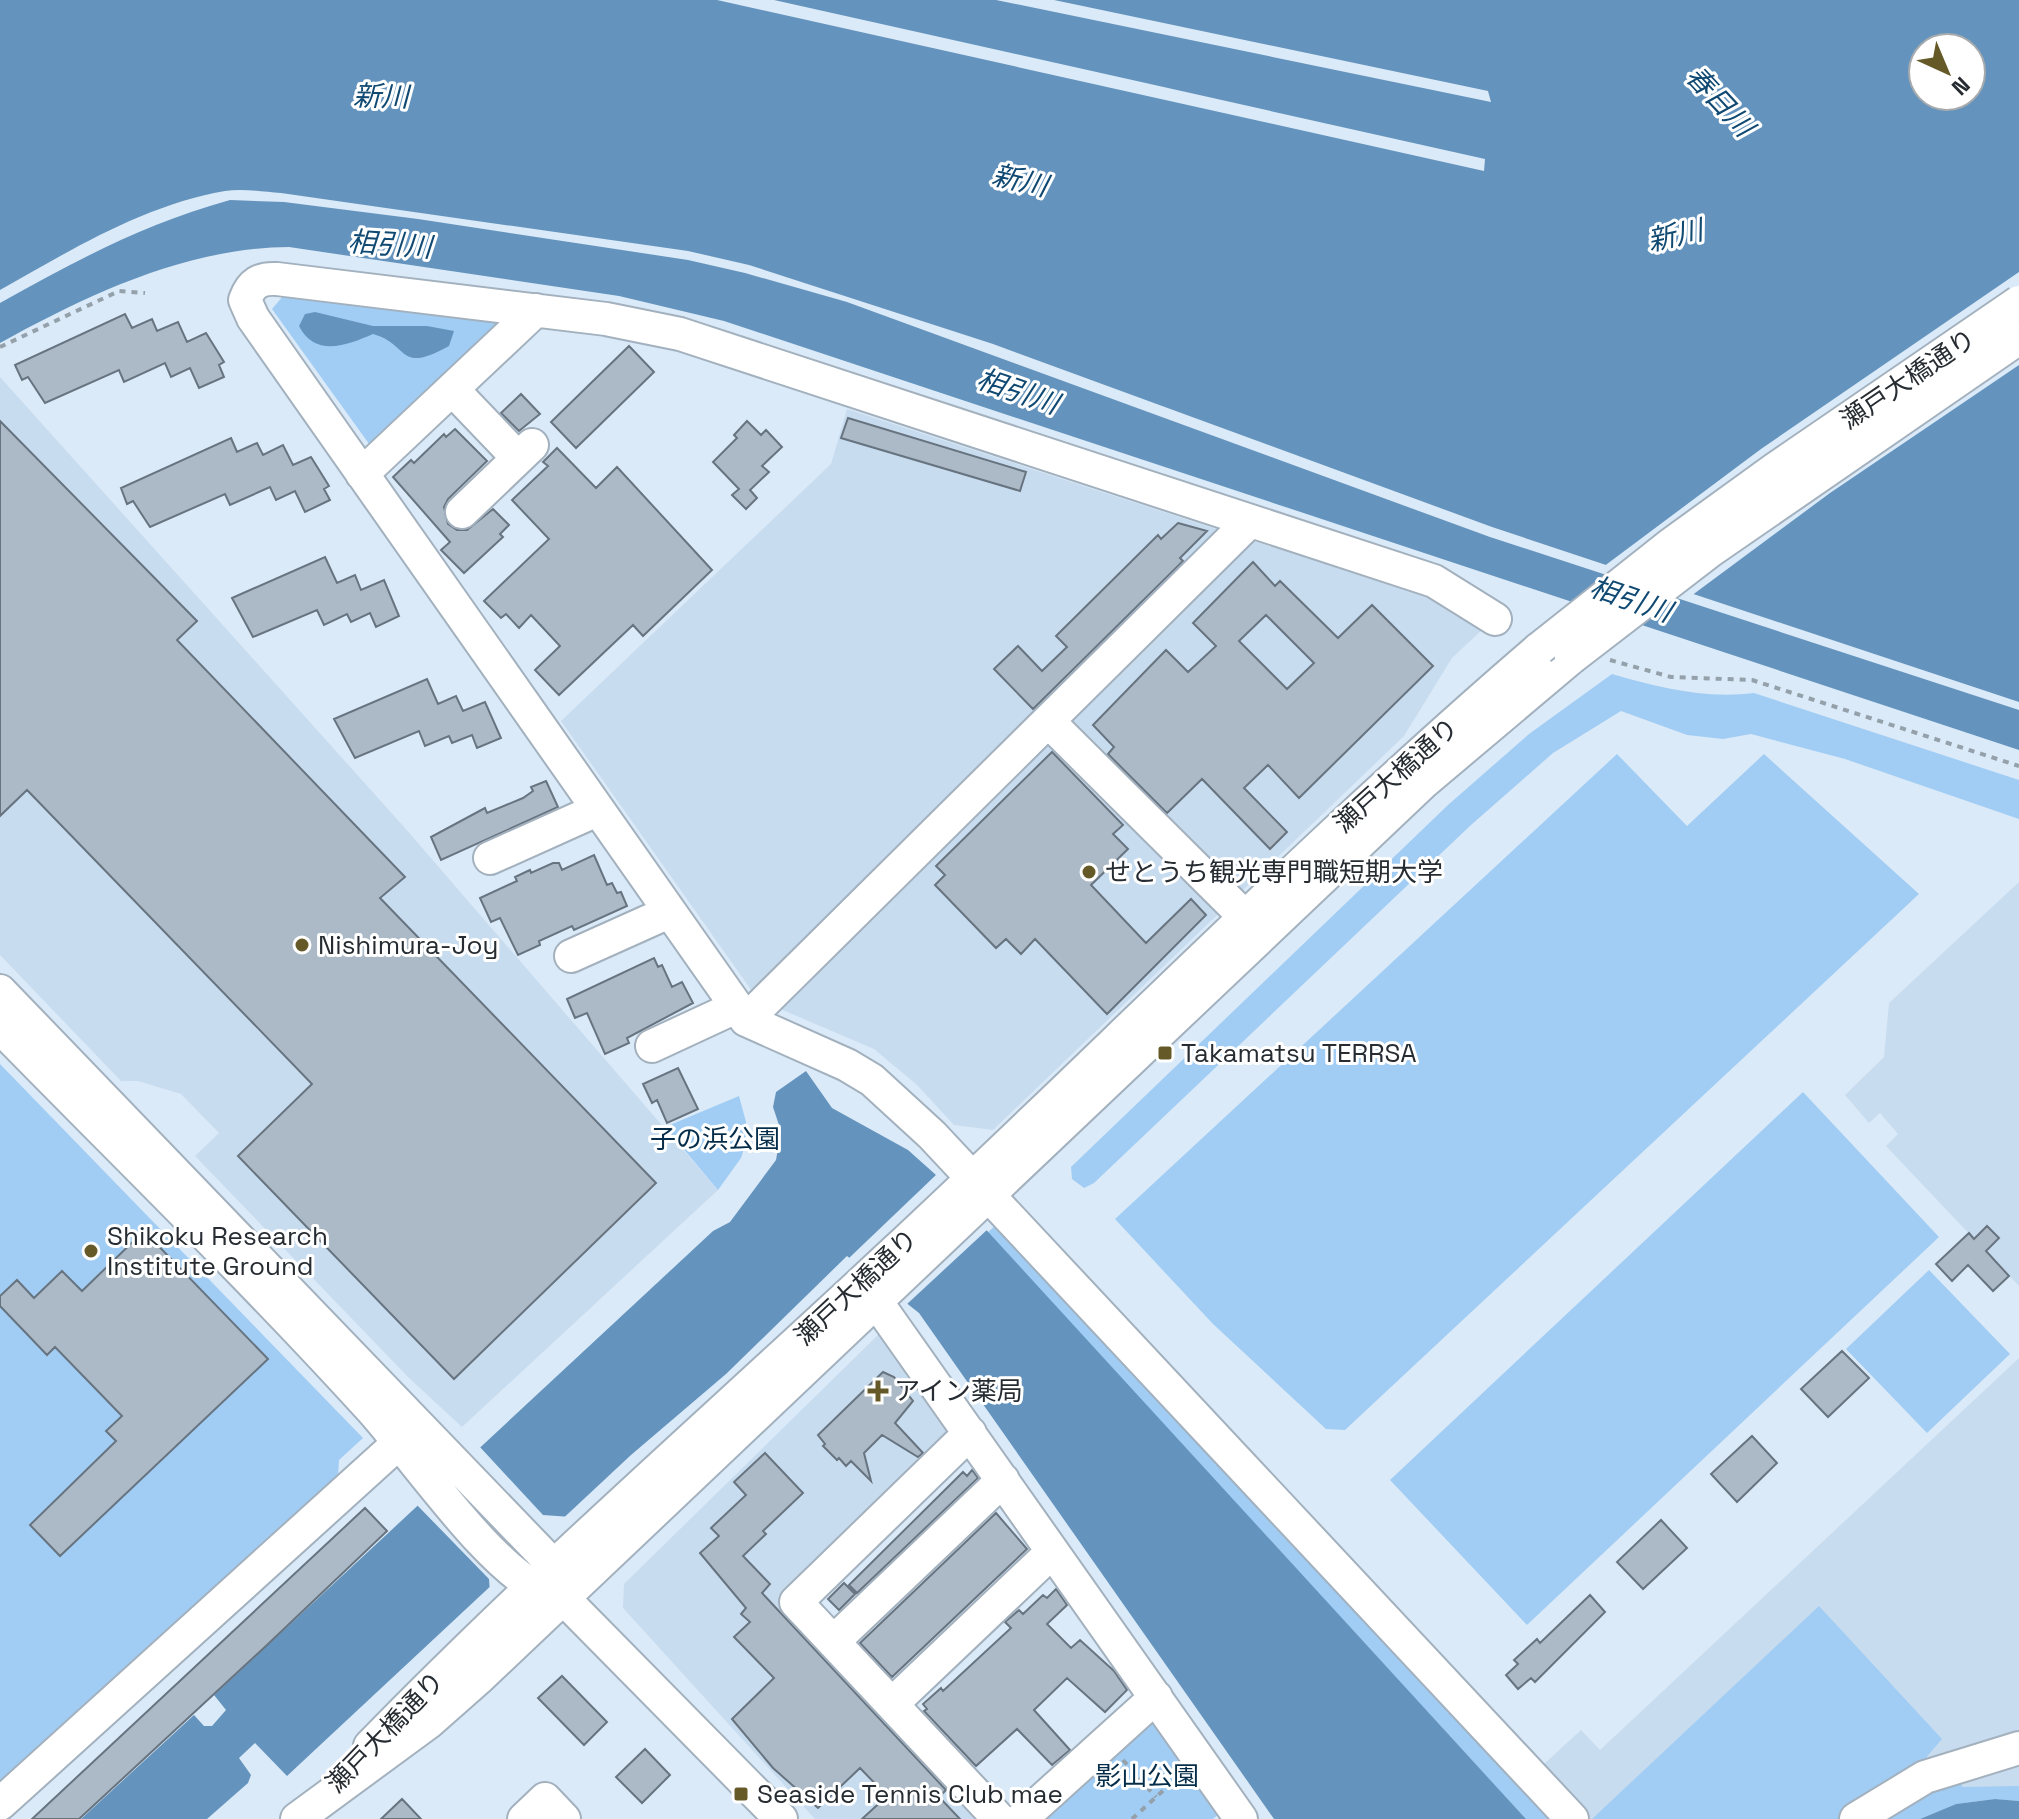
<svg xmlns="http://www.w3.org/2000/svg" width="2019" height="1819" viewBox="0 0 2019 1819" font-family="'Space Grotesk','Noto Sans JP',sans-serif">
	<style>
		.built { fill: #c8dcef }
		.green { fill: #a1cdf4 }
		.water { fill: #6494bd; fill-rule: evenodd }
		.pier { fill: #dbeaf8 }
		.building { fill: #acbac7; stroke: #677480; stroke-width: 2; fill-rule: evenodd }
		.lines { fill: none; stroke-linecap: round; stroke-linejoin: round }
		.minor-casing { stroke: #a3b1be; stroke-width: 36 }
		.path { stroke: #94a0aa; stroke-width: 4; stroke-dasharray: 6 6; stroke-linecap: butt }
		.minor { stroke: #fff; stroke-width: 32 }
		.minor-bridge-casing { stroke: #a3b1be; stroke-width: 36; stroke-linecap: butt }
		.minor-bridge { stroke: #fff; stroke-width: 32 }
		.poi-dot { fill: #655a27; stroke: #fff; stroke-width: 3 }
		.labels { text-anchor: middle; stroke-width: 6; stroke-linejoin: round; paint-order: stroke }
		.street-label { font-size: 26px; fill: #262c31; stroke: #fff }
		.poi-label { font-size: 26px; fill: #262c31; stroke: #fff; text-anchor: start }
		.park-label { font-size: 26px; fill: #052d49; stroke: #fff }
		.water-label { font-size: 28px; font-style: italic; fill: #104972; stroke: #fff }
	</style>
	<rect width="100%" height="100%" fill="#dbeaf8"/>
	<path class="built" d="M0 377 405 828 718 1190 462 1427 409 1378 195 1156 219 1133 181 1094 138 1081H121L0 955Z
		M847 409 1216 529 1217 537 754 994 561 721 831 464Z
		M1250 540 1429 597 1483 629 1452 658 1404 736 993 1130 954 1125 917 1085 874 1049 778 1008Z
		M2019 882V1286L1986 1251 1998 1238 1974 1239 1886 1146 1898 1134 1880 1113 1869 1123 1845 1095 1884 1057 1889 1003Z
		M883 1330 954 1437 785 1600 990 1819H815L623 1608 624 1584Z
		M2019 1358V1801L1995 1799 1956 1804 1920 1819H1526L1507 1798 1581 1730 1600 1750Z"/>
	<path class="green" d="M283 296 504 323 372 448 272 309Z
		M1612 674C1661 688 1704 699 1754 693L2019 780V819L1845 759 1751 734 1723 739 1687 735 1621 711 1553 753 1471 825 1094 1183 1084 1188 1072 1179 1071 1167 1448 805 1529 734Z
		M1617 754 1687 826 1764 754 1919 894 1345 1430 1326 1429 1213 1324 1115 1219Z
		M0 1064 363 1438 339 1460 338 1477 0 1790Z
		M1803 1092 1939 1237 1527 1625 1390 1480Z
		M739 1096 749 1133 741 1158 718 1190 665 1127Z
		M997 1224 1553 1819H1526L987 1233Z
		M1929 1270 2010 1354 1927 1433 1846 1349Z
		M1819 1606 1942 1739 1918 1767 1869 1795 1839 1819H1592Z
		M1158 1717 1221 1812 1213 1819H1034Z
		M1958 1781 1963 1787 2019 1786V1801L1995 1799 1956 1804 1920 1819H1880L1922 1793Z"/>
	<path class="water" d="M0 0H717L1484 171 1485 159 774 0H996L1491 102 1488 91 1054 0H2019V702L1492 527 993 344 749 265 688 251 281 193C263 192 243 188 225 191 144 205 71 250 0 290ZM1923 48H1971V96H1923Z
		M230 200 284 202 418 219 688 260 745 273 847 302 1490 537 2019 710V750L724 321 619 296 289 247C186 248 89 294 0 343V303C77 260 144 224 230 200Z
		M315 312 373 326H427L454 331 449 346C397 375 410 344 373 334 348 345 315 358 299 326L305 314Z
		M806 1071 832 1108 908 1150 936 1175 1526 1819H1274L919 1313 847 1256 726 1374 631 1455 287 1776 255 1743 239 1758 251 1775 248 1783 207 1819H81L194 1715 204 1726H212L226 1710 214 1695 713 1231 730 1222 776 1160 781 1131 773 1107 776 1092Z
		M1995 1799 2019 1801V1819H1920L1956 1804Z"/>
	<path class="pier" d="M2019 272V317L1643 580 1603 567 1761 449Z
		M2019 322V365L1830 493 1691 596 1648 582 1809 463Z
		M937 1174 988 1229 906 1305 848 1259Z
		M479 1446 543 1515 571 1517 490 1593 489 1579 417 1505Z"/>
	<path class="building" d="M125 314 132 328 152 319 157 331 178 322 187 342 206 333 224 362 219 365 224 377 199 388 190 368 171 377 165 363 124 382 119 370 45 403 28 377 22 380 15 365Z
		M629 346 654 372 576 448 551 422Z
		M521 394 540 414 519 431 501 413Z
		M848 418 1026 472 1020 491 841 438Z
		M0 421 197 621 177 640 405 877 380 898 656 1183 454 1379 238 1156 312 1084 27 790 0 816Z
		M747 421 761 435 766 430 782 447 762 466 769 472 750 490 757 498 746 509 732 495 739 489 713 462 737 438 734 435Z
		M455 429 487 461 448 499 444 507 448 524 457 530H467L493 509 509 525 500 534 503 537 464 573 441 550 450 542 393 477 411 460 414 463 444 434 446 437Z
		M231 438 237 452 257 443 263 455 283 445 293 465 311 457 329 486 324 489 330 500 305 512 295 491 276 500 270 487 230 505 225 494 150 527 133 501 127 504 121 488Z
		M557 448 596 488 617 467 712 570 643 636 633 625 559 695 535 670 560 646 531 615 519 628 506 614 501 618 484 601 549 539 512 500 548 466 543 462Z
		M1178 523 1207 531 1180 558 1183 561 1033 709 994 669 1018 646 1042 671 1067 647 1056 636 1158 535 1161 539Z
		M325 557 337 583 355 575 361 590 384 580 399 616 376 627 370 613 351 622 347 614 324 625 317 610 253 637 232 598Z
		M1253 562 1275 586 1280 581 1338 638 1372 605 1433 666 1299 798 1268 765 1244 788 1287 832 1270 849 1202 779 1167 813 1108 754 1114 747 1093 725 1166 650 1188 672 1216 646 1193 623ZM1266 615 1314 663 1287 689 1239 641Z
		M427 679 438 704 456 696 463 711 485 702 501 738 477 748 472 735 452 743 449 736 425 746 419 731 355 758 334 719Z
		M1052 752 1123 825 1113 834 1128 849 1091 885 1146 943 1191 899 1206 915 1107 1014 1035 939 1021 954 1006 939 996 948 935 885 945 875 936 866Z
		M546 781 558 807 441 860 431 837 485 808 487 813 523 798 533 791 531 787Z
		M594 855 607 885 612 883 617 893 621 892 627 906 574 930 572 926 539 941 540 945 518 955 500 918 491 922 480 898 517 881 515 877 530 870 531 873 553 863H559L562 870Z
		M654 958 658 967 662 965 672 987 682 982 693 1003 627 1038 629 1043 605 1054 587 1013 575 1018 567 999Z
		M678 1068 698 1109 667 1123 657 1100 652 1103 643 1084Z
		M1987 1226 1999 1238 1986 1251 2009 1276 1993 1291 1968 1265 1952 1281 1936 1264 1969 1233 1974 1239Z
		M144 1231 268 1359 60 1556 30 1525 116 1441 106 1431 122 1416 55 1347 47 1355 0 1306V1296L17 1280 34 1298 62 1271 82 1291Z
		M1842 1351 1869 1378 1828 1417 1801 1389Z
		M883 1372 894 1377 913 1401 895 1423 923 1453 918 1457 882 1435 864 1453 871 1481 851 1461 846 1466 839 1458 837 1460 823 1446 825 1444 818 1435Z
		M1752 1436 1777 1463 1737 1502 1711 1474Z
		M765 1453 803 1493 763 1531 766 1534 743 1556 770 1584 762 1593 946 1790 939 1797 960 1819H862L887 1796 860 1768 818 1808 773 1768 732 1719 774 1678 734 1637 750 1622 741 1614 746 1608 700 1553 719 1536 711 1528 746 1495 734 1482Z
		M972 1470 978 1478 857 1593 849 1585 963 1472 967 1476Z
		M365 1508 387 1531 267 1645 79 1819H32Z
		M996 1513 1027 1549 892 1677 860 1643Z
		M1661 1520 1687 1548 1643 1589 1617 1562Z
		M844 1583 855 1594 839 1610 828 1599Z
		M1056 1589 1067 1605 1047 1624 1071 1648 1080 1640 1114 1671 1127 1690 1105 1712 1067 1678 1034 1710 1070 1750 1052 1765 1017 1729 976 1766 924 1711 927 1709 923 1704 941 1688 943 1691 1011 1628 1005 1622 1019 1610 1023 1614 1043 1595 1047 1598Z
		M1590 1595 1605 1612 1535 1682 1531 1678 1518 1689 1506 1675 1518 1664 1514 1660 1537 1639 1540 1643Z
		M562 1676 607 1722 584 1745 538 1698Z
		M645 1749 670 1775 642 1803 616 1777Z
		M402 1799 421 1819H381Z"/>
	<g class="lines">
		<defs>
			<path id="minor" d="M452 389 518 458
				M362 474 536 310
				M462 512 532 445
				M1495 619 1434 581 680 334 606 319 277 279C260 278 251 283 245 300L253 318 746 1020 847 1065 872 1080 932 1135 1572 1819
				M1048 721 1244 916
				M490 858 597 810
				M571 956 669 912
				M0 991 554 1566 564 1599 781 1819
				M746 1020 1250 521
				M0 1027C124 1154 252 1278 371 1409 412 1454 495 1577 550 1594
				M652 1046 736 1007
				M864 1284 1241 1819
				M970 1433 796 1602 999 1819
				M834 1641 1003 1480
				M892 1704 1052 1552
				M370 1746C537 1574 718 1417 892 1254 1109 1052 1315 841 1540 648
				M0 1804 414 1429
				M297 1819 429 1722 480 1677 1424 782 1571 658
				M524 1819 545 1799 564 1819
				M1021 1819 1156 1697
				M1856 1819 1925 1777 2019 1748"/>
		</defs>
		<use href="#minor" class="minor-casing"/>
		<path class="path" d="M0 347 119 291 145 293
			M1610 660 1671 677 1752 680 2019 766
			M1123 1760 1156 1797
			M1132 1819 1179 1776"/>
		<use href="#minor" class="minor"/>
		<defs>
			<path id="minor-bridge" d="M1540 648 1670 545 1775 469 2019 302
				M1571 658 1710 551 2019 338"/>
		</defs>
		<use href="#minor-bridge" class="minor-bridge-casing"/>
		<use href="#minor-bridge" class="minor-bridge"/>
	</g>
	<g class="poi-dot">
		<circle cx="1089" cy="872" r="8"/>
		<circle cx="302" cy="945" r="8"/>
		<rect x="1157" y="1045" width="16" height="16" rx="4"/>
		<circle cx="91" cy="1251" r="8"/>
		<path d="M874 1379h8v8h8v8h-8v8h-8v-8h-8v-8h8z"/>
		<rect x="733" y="1786" width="16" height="16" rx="4"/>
	</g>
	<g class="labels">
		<g class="street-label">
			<text transform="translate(1908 379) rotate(-34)" y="9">瀬戸大橋通り</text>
			<text transform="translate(1396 775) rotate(-42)" y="9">瀬戸大橋通り</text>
			<text transform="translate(856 1287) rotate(-43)" y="9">瀬戸大橋通り</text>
			<text transform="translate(385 1732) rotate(-46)" y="9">瀬戸大橋通り</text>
		</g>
		<g class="poi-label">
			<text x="1105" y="881">せとうち観光専門職短期大学</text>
			<text x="318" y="954">Nishimura-Joy</text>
			<text x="1181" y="1062">Takamatsu TERRSA</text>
			<text x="107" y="1245">Shikoku Research<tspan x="107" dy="30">Institute Ground</tspan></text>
			<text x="894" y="1400">アイン薬局</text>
			<text x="757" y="1803">Seaside Tennis Club mae</text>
		</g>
		<g class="park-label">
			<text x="715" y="1148">子の浜公園</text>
			<text x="1147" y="1785">影山公園</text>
		</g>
		<g class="water-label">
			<text transform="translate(381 96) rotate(1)" y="10">新川</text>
			<text transform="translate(1720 101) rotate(47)" y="10">春日川</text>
			<text transform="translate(1020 180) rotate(13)" y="10">新川</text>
			<text transform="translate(1675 235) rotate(-13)" y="10">新川</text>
			<text transform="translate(390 244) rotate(4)" y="10">相引川</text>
			<text transform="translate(1018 391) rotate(19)" y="10">相引川</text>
			<text transform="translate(1631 599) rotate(19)" y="10">相引川</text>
		</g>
	</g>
	<g transform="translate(1947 72) rotate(136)"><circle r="38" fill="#ffffff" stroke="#a8abad" stroke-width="2"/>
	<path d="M0-6L14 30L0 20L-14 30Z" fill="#655a27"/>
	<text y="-12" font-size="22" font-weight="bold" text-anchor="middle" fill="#262c31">N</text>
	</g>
</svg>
